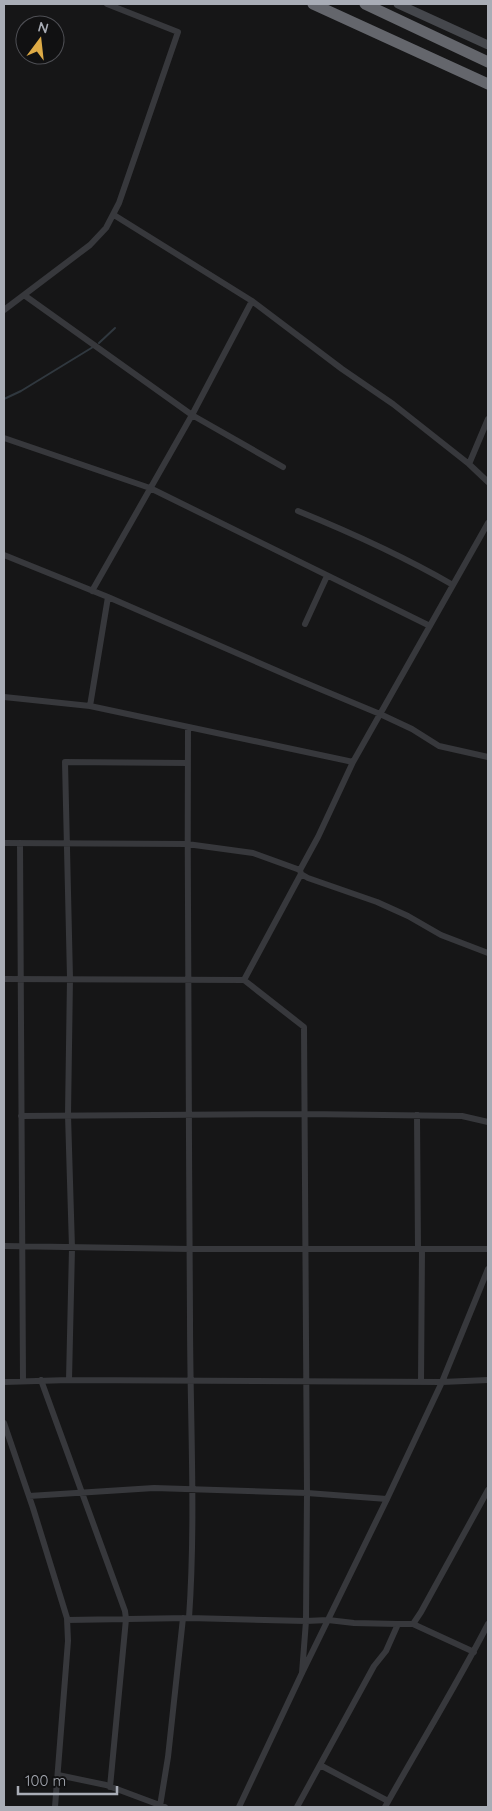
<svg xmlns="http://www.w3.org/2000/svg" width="492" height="1811" viewBox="0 0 492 1811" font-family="Quicksand,sans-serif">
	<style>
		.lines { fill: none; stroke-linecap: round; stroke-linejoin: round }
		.stream { stroke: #30383f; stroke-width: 2 }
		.street { stroke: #37383c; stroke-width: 6 }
		.secondary { stroke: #45474c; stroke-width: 9 }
		.highway { stroke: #64666c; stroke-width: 11 }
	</style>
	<rect width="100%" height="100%" fill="#161617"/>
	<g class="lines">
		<path class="stream" d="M99 343 115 328
			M4 399 21 391 93 347"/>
		<path class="street" d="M114 215 252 301 342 369 393 404 469 464 488 482
			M24 295 192 415 283 467
			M4 310 90 245 106 228 119 203 178 32 107 4
			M4 438 150 488 430 626
			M469 464 488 419
			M298 511C352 533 403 556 453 585
			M488 523 353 762 318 837 300 870 301 874 308 878 377 902 408 916 441 935 488 953
			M4 555 108 597 296 679 380 714 412 729 439 746 488 757
			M92 591 192 415 252 301
			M108 597 90 706 353 762
			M305 624 327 576
			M4 697 90 706
			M188 727C187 924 189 1121 190 1318 190 1418 196 1518 189 1618
			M4 843 187 844 253 853 300 870
			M20 843 23 1381
			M4 979 244 980 304 1027 307 1493 306 1621 302 1673
			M244 980 301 874
			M417 1115 418 1249
			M21 1116 305 1114 462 1116 488 1122
			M4 1246 189 1249H488
			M41 1380 125 1611 126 1619 110 1787
			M69 1380 72 1248 68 1115 70 978 65 762 188 763
			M4 1382 69 1380 442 1382 488 1380
			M421 1382 422 1249
			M4 1423 33 1508 67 1618 68 1641 55 1807
			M29 1496 154 1488 307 1493 387 1499
			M67 1620 189 1618 306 1621 328 1620 354 1623 398 1624
			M413 1624 474 1652
			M320 1765 388 1801
			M58 1775 106 1785 165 1807
			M160 1806 168 1757 183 1618
			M239 1807 302 1673 387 1499 442 1382 488 1269
			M297 1807 374 1666 386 1651 398 1624H413L421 1612 488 1490
			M385 1807C419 1746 456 1686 488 1624"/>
		<path class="secondary" d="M398 4 488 45"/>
		<path class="highway" d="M313 4 488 84
			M365 4 488 62"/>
	</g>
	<rect width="492" height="1811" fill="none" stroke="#a9adb6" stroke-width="10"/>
	<g transform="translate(40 40) rotate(15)"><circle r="24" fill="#111112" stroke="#4e4f54"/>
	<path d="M0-4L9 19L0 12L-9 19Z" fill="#deab46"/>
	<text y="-8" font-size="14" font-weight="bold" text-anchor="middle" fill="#a9adb6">N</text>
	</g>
	<path d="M18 1786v8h99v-8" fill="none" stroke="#a9adb6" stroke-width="2.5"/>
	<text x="25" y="1786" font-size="15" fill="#a9adb6" stroke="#111112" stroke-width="4" paint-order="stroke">100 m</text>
</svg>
